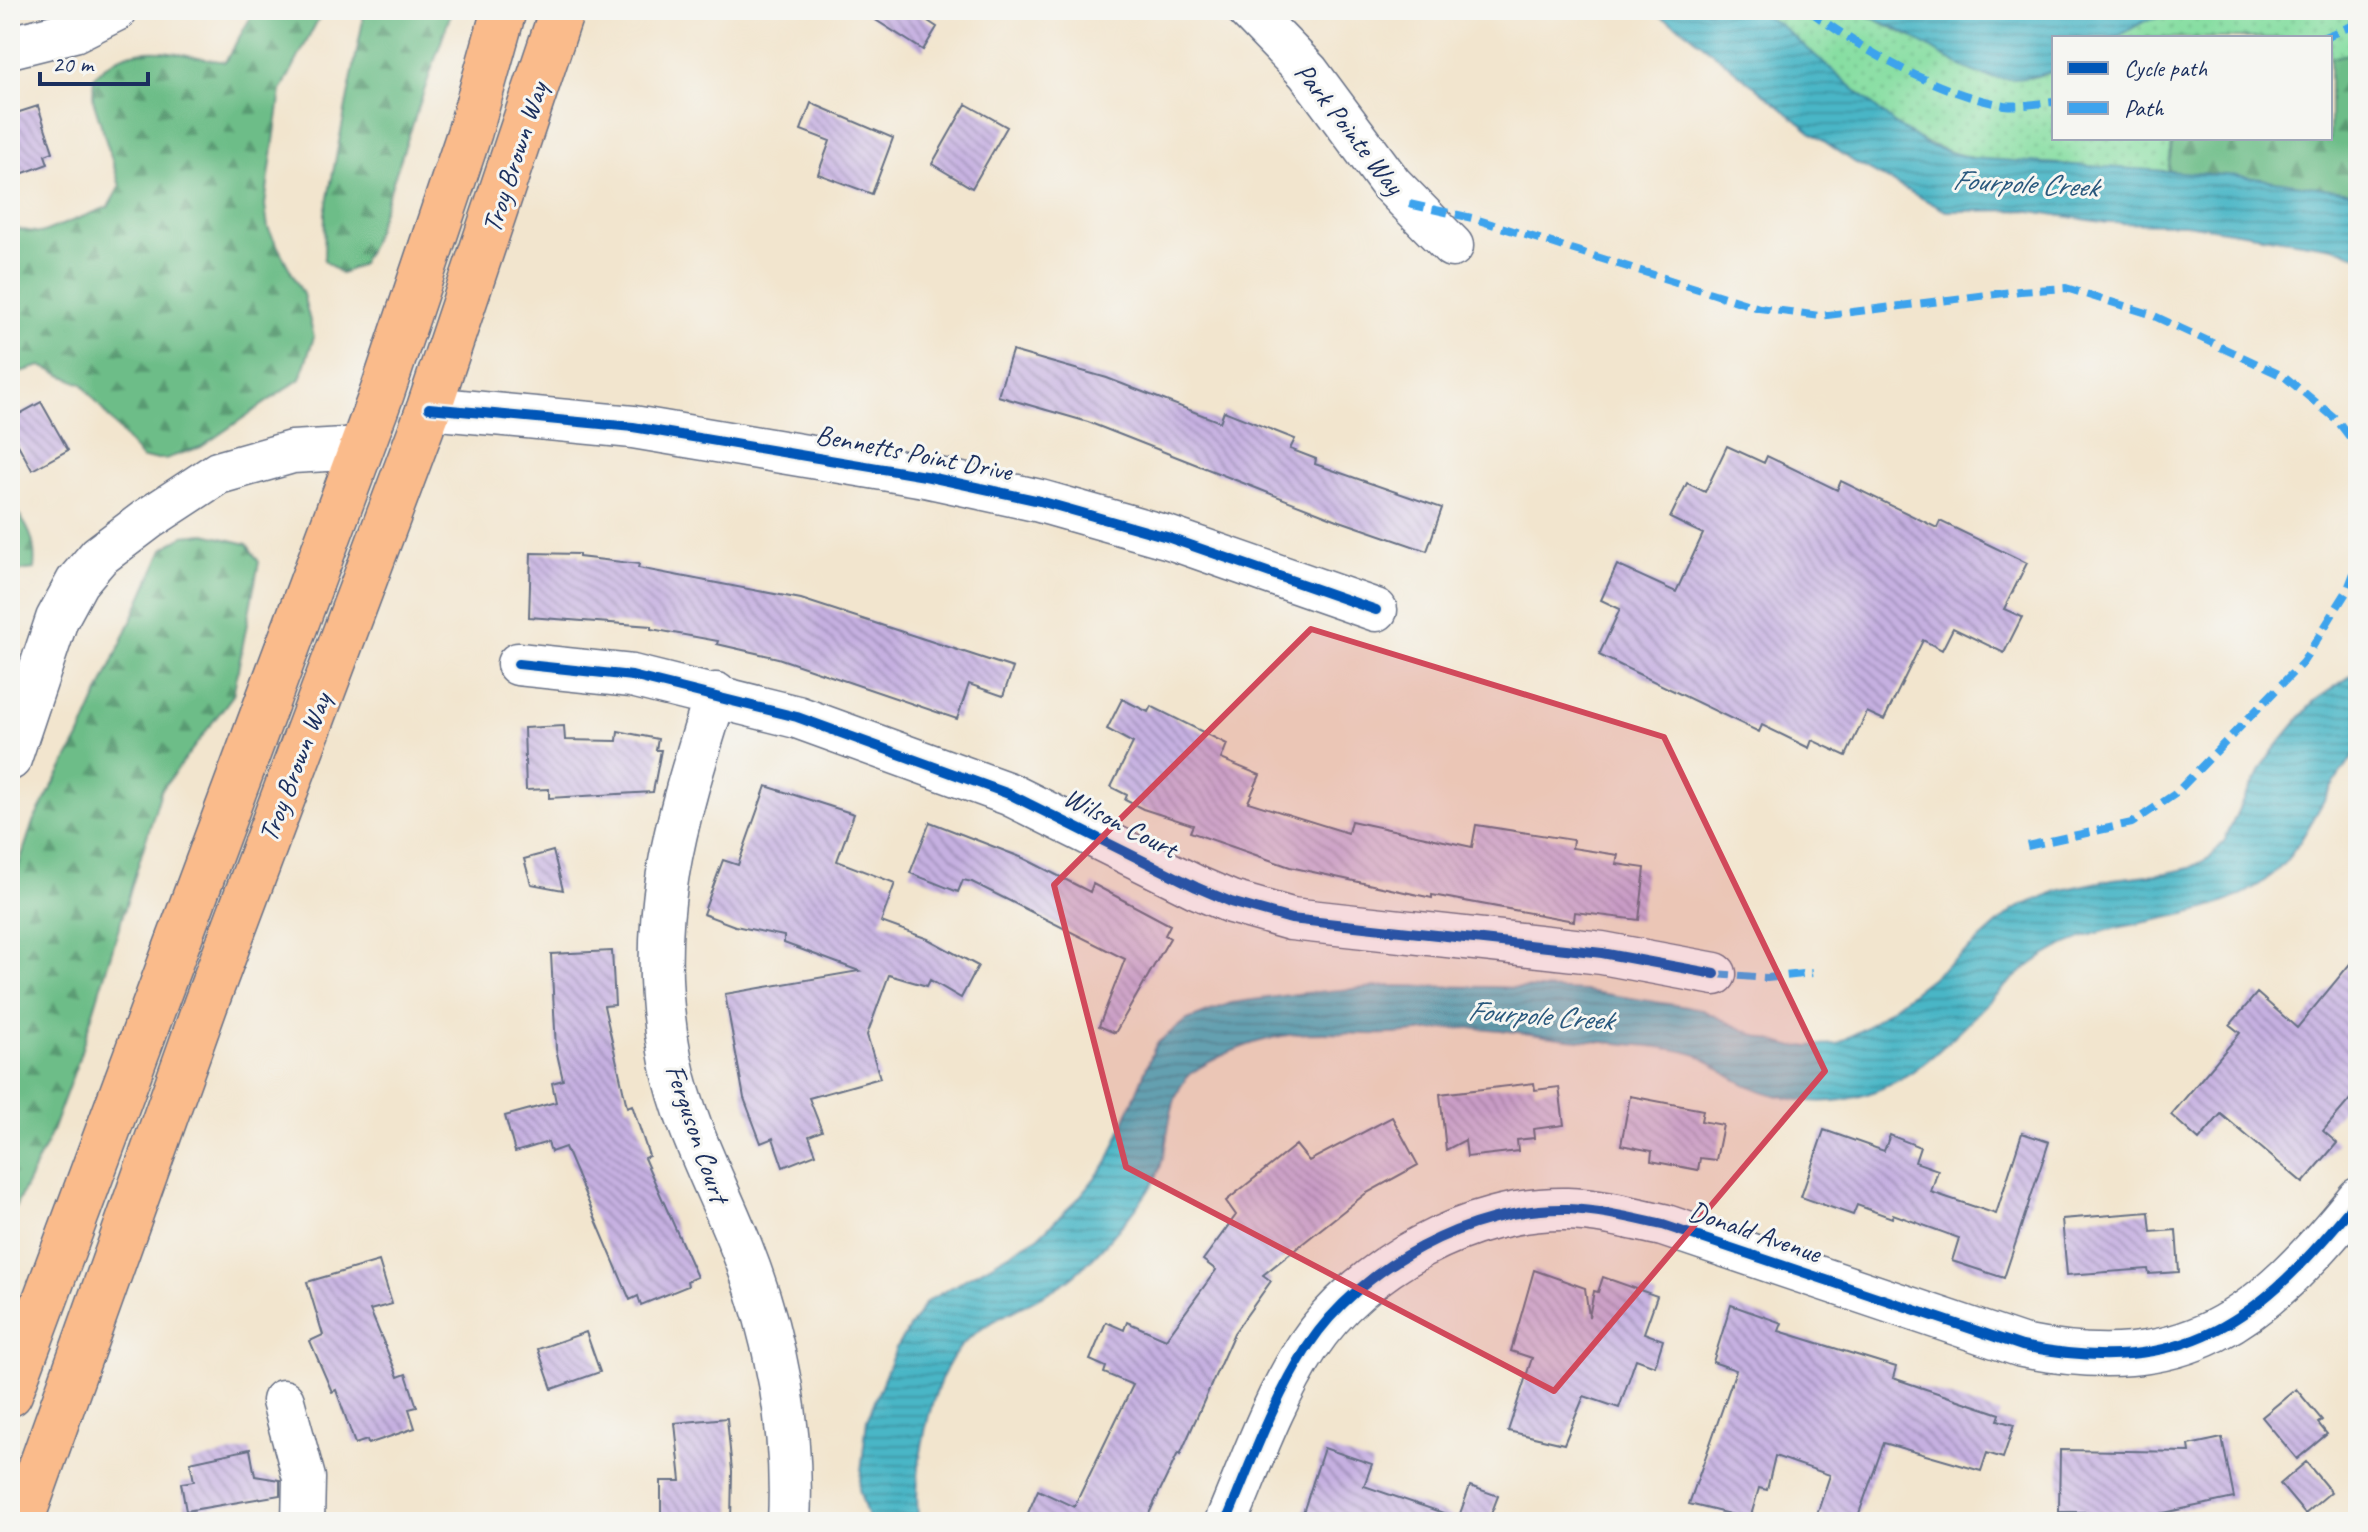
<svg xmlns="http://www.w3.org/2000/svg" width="2368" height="1532" viewBox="0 0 2368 1532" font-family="Caveat,sans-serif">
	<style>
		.grass { fill: url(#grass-dots); stroke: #518680; stroke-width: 2 }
		.forest { fill: url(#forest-firs); stroke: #447673; stroke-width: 2 }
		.water { fill: url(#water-rules); stroke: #327292; stroke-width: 2 }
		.building { fill: url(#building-back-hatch) }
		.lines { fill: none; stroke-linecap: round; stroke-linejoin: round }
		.minor-casing { stroke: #666f85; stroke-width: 45 }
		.primary-casing { stroke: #666f85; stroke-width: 47 }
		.minor { stroke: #fff; stroke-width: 42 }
		.primary { stroke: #fabb8b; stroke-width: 44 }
		.quiet { stroke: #3da3ed; stroke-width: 8; stroke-dasharray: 16 8; stroke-linecap: butt }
		.cycleway-casing { stroke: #f6f6f2; stroke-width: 15 }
		.cycleway { stroke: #0057b8; stroke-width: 10 }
		.marked { fill: #d1495b; fill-opacity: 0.2; stroke: #d1495b; stroke-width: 6; stroke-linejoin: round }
		.labels { text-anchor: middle; stroke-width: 6; stroke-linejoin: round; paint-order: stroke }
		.street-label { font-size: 28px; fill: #1b2f5e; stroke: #f6f6f2 }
		.water-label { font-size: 30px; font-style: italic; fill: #29587d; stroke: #f6f6f2 }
	</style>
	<defs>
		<pattern id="grass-dots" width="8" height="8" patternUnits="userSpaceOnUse" patternTransform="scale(2)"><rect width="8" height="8" fill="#87dea2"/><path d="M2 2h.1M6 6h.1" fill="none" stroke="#74bf8e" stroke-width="1.8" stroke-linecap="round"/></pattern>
		<pattern id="forest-firs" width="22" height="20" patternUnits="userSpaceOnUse" patternTransform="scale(2)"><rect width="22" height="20" fill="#6dbd88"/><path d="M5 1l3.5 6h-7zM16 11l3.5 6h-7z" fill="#599a72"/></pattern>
		<pattern id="water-rules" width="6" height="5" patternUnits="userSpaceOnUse" patternTransform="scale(2)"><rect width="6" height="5" fill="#4ab6c6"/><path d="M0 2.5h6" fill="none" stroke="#3d94a4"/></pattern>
		<pattern id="building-back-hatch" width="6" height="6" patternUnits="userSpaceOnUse" patternTransform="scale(2)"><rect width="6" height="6" fill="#c6b0e1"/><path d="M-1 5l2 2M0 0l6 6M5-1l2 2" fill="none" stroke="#a090ba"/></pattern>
	</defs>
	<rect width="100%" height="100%" fill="#f6f6f2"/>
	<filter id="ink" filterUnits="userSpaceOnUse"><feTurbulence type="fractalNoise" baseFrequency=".0125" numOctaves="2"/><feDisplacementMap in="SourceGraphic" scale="16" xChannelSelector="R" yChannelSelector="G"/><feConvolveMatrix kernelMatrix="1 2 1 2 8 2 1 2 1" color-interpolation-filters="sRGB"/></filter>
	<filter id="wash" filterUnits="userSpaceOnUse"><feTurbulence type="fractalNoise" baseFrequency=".006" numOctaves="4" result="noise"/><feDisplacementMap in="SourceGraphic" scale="32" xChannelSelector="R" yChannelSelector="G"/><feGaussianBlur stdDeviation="1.8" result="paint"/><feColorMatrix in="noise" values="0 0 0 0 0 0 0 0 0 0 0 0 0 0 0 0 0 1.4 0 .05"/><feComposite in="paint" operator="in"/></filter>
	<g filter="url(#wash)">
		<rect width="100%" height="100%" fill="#f2e5ce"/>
		<path class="grass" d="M1753 10H1856L1909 36 2030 78 2054 71V138H2173L2168 171C2079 167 1972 178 1895 125 1845 90 1806 40 1753 10Z
			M2188 10H2358V52L2330 58V38H2115L2145 21Z"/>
		<path class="forest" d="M255 10H323L281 91 265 205 268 228 303 294 314 337 300 379 201 447 165 459H142L82 384 41 366 20 372 10 380V228L41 233 108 207 120 186 93 99 94 77C132 35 176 54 225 62Z
			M365 10H452L371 245 361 264 341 274 324 260 325 213Z
			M2358 52V193L2168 171 2173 138H2330V58Z
			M10 503C28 525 37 540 34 569L10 572Z
			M205 534 247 544 259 562 233 695 161 791 78 1061 51 1134 10 1218V892L33 822 79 738 163 549 183 536Z"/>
		<path class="water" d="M1649 10H1753L1779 24 1895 124 1929 146 1969 158 2240 176 2358 193V256L2333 247 2186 224 2108 223 2025 210 1946 211 1854 162 1812 133 1685 30Z
			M1856 10H2188L2145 21 2115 38H2054V71C1989 92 1966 69 1912 37 1894 27 1874 19 1856 10Z
			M2358 671V752C2323 788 2307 846 2272 875 2206 930 2116 911 2044 956 1980 996 1942 1070 1867 1094 1823 1109 1771 1100 1731 1077 1718 1069 1706 1057 1691 1053 1651 1044 1609 1043 1569 1039 1538 1036 1507 1029 1475 1028 1447 1027 1419 1033 1391 1034 1359 1035 1327 1031 1296 1034 1264 1037 1227 1051 1199 1068 1164 1088 1172 1139 1159 1171 1147 1200 1094 1260 1069 1279 1037 1303 993 1315 964 1343 930 1377 911 1476 919 1522H869L859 1489 867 1420 896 1348 926 1302 1038 1237 1078 1199 1108 1162 1156 1044 1185 1021 1231 1003 1304 993 1389 986 1494 987 1586 991 1700 1009 1757 1036 1794 1047 1837 1044 1868 1026 1974 945 2013 910 2057 891 2113 879 2167 873 2190 868 2211 857 2225 840 2241 804 2271 753 2314 701Z"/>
		<g id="blocks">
			<path class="building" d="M860 10H911L937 27 923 50Z
				M811 103 893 138 872 194 818 174 830 141 801 130Z
				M966 104 1007 127 972 188 932 164Z
				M38 106 53 152 45 155 48 164 10 178V115Z
				M1012 351 1107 378 1220 422 1224 411 1295 439 1290 449 1316 459 1315 464 1442 508 1427 551 1340 521 1088 422 998 396Z
				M41 402 68 450 32 470 10 430V419Z
				M1727 446 1764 463 1767 456 1837 490 1841 481 1937 528 1940 521 2027 563 2004 609 2022 617 2004 653 1953 628 1942 650 1923 640 1884 720 1867 712 1846 756 1812 740 1809 748 1762 725 1759 732 1599 655 1620 609 1601 600 1617 565 1676 592 1703 534 1670 518 1687 483 1705 492Z
				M531 553 579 554V557L639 564 638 568 801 599 1013 668 1003 696 969 684 957 719 778 658 717 644 718 641 651 629V626L529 617Z
				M1122 699 1148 712 1151 706 1227 744 1221 759 1260 775 1248 802 1348 833 1351 821 1472 847 1476 825 1573 840 1572 848 1618 855 1616 864 1645 868 1639 920 1575 912 1574 921 1432 895V898L1290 867 1190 832 1193 825 1143 809 1125 800 1127 795 1111 787 1133 743 1107 729Z
				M564 726 565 740 617 741 618 731 658 739 656 750H661L653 792 549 798V789L526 790 524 728Z
				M766 786 854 814 837 861 895 883 881 922 928 939 978 966 961 998 930 980 927 986 889 975 867 1035 880 1078 809 1098 822 1131 809 1136 816 1154 783 1167 773 1138 761 1143 744 1098 725 994 859 971 784 943V936L735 926 703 914 723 860 738 865Z
				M930 822 1023 858 1090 892 1093 884 1170 925 1165 935 1170 938 1115 1033 1099 1026 1125 959 972 882 963 880 958 892 910 873Z
				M553 851 563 890 531 884 524 859Z
				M612 951 615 1005 604 1006 627 1107 632 1105 649 1156 644 1158 697 1277 687 1281 688 1286 641 1305 638 1296 630 1300 565 1147 551 1152 548 1142 515 1152 505 1116 556 1102 552 1083 563 1080 556 1049 551 954Z
				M2358 954V1090L2323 1131 2337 1143 2303 1183 2221 1114 2199 1140 2171 1115 2240 1033 2230 1025 2257 993 2297 1028Z
				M1534 1083 1535 1090 1559 1087 1564 1125 1533 1129 1534 1138 1517 1140 1518 1151 1467 1157 1465 1140 1446 1150 1440 1094Z
				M1630 1096 1703 1110 1701 1121 1723 1125 1716 1160 1700 1158 1698 1170 1651 1161 1652 1151 1621 1145Z
				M1392 1117 1418 1165 1365 1194 1263 1275 1271 1281 1234 1333 1180 1455 1178 1453 1145 1522H1024L1038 1490 1074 1507 1133 1385 1104 1373 1106 1367 1090 1360 1106 1322 1124 1330 1127 1322 1166 1339 1216 1270 1203 1260 1236 1215 1226 1201 1296 1145 1309 1161Z
				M1824 1130 1884 1151 1890 1135 1920 1147 1915 1162 1938 1170 1931 1192 1996 1214 2022 1133 2049 1142 2004 1278 1952 1261 1959 1238 1893 1214 1892 1218 1857 1205 1853 1215 1801 1197Z
				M2149 1212 2151 1232 2176 1230 2179 1272 2149 1274 2148 1269 2067 1275 2062 1219Z
				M379 1261 392 1304 370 1310 398 1377 406 1374 417 1407 409 1409 415 1428 368 1444 367 1440 355 1444 336 1390 332 1392 310 1341 323 1335 307 1282Z
				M1534 1270 1585 1288 1589 1317 1594 1291 1598 1292 1603 1277 1657 1296 1644 1333 1663 1340 1655 1366 1636 1359 1619 1408 1584 1396 1564 1444 1508 1431 1532 1358 1511 1351Z
				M1731 1305 1782 1323 1779 1331 1896 1367 1893 1378 2000 1414 1998 1420 2014 1425 2003 1458 1987 1453 1981 1471 1884 1443 1856 1522H1841L1817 1514 1830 1475 1775 1456 1767 1490 1759 1488 1750 1519 1689 1504 1736 1370 1713 1362Z
				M586 1332 600 1372 552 1389 538 1349Z
				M2296 1389 2322 1420 2318 1423 2327 1434 2297 1459 2262 1417Z
				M727 1418 732 1471 731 1522H661V1481H681L675 1423Z
				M2222 1438 2234 1498 2154 1515 2124 1513 2123 1522H2084V1512H2059L2060 1450 2190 1452 2189 1445Z
				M1324 1448 1372 1464 1364 1486 1455 1517 1454 1522H1300Z
				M250 1449 255 1476 280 1480V1495L186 1511 181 1483 194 1481 190 1462Z
				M2306 1462 2331 1492 2305 1514 2280 1484Z
				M1470 1486 1498 1496 1488 1522H1457Z"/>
		</g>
	</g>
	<g filter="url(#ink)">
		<use href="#blocks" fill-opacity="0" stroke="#666f85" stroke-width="2"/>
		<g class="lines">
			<defs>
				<path id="minor" d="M1248 10 1308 72 1391 184 1452 246
					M10 47 74 31 116 10
					M429 408 633 427 925 476 1040 501 1167 537 1376 610
					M518 664 632 676 797 717 1009 794 1196 887 1231 902 1291 919 1602 953 1715 974
					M716 694C675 824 643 925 671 1062 685 1129 718 1187 742 1249 776 1335 794 1430 789 1522
					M10 759 57 619 77 582 99 556 148 519 218 473 292 452 362 448
					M283 1401 304 1478 303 1522
					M1226 1522C1251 1463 1273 1400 1308 1346 1361 1266 1471 1207 1567 1209 1600 1210 1631 1218 1663 1225L2022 1346C2187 1379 2259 1321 2358 1199"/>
				<path id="primary" d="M10 1394 382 393 470 131 504 10
					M21 1522 205 1006 429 408 562 10"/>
			</defs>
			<use href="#minor" class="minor-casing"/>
			<use href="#primary" class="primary-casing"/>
			<use href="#minor" class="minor"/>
			<use href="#primary" class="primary"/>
			<path class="quiet" d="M1809 10C1861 50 1939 94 2004 105 2020 107 2038 103 2054 102
				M2322 38 2352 26 2358 16
				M1409 204 1472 218 1759 308 1820 316 2020 291 2066 288 2150 314 2285 377 2336 419 2358 448
				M2027 846 2132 823 2175 794 2303 662 2347 591 2358 563
				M1715 974 1767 978 1812 973"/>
			<defs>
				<path id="cycleway" d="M429 408 633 427 925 476 1040 501 1167 537 1376 610
					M518 664 632 676 797 717 1009 794 1196 887 1231 902 1291 919 1602 953 1715 974
					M1226 1522C1251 1463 1273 1400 1308 1346 1361 1266 1471 1207 1567 1209 1600 1210 1631 1218 1663 1225L2022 1346C2187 1379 2259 1321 2358 1199"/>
			</defs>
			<use href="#cycleway" class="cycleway-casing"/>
			<use href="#cycleway" class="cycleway"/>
		</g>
	</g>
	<path class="marked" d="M1311 629 1664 737 1825 1071 1554 1391 1126 1167 1054 885Z"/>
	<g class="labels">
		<g class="street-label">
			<text transform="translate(1350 128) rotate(52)" y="10">Park Pointe Way</text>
			<text transform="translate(514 157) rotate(-72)" y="10">Troy Brown Way</text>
			<text transform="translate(914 452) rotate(11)" y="10">Bennetts Point Drive</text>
			<text transform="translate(294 767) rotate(-69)" y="10">Troy Brown Way</text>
			<text transform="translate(1121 822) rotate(27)" y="10">Wilson Court</text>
			<text transform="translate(698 1133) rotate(71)" y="10">Ferguson Court</text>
			<text transform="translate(1755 1231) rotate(19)" y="10">Donald Avenue</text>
		</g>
		<g class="water-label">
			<text transform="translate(2025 183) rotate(3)" y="10">Fourpole Creek</text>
			<text transform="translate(1540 1015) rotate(4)" y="10">Fourpole Creek</text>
		</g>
	</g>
	<rect width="2368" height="1532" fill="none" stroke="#f6f6f2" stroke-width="40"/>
	<rect x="2052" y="36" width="280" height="104" fill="#f6f6f2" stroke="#9ea6b7" stroke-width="2"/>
	<rect x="2068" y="62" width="40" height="12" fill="#0057b8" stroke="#9ea6b7" stroke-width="2"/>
	<text x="2124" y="76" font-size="24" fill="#1b2f5e">Cycle path</text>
	<rect x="2068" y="102" width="40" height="12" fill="#3da3ed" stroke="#9ea6b7" stroke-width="2"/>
	<text x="2124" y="116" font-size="24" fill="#1b2f5e">Path</text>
	<path d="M40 72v12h108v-12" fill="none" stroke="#1b2f5e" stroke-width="4"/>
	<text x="52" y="72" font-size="24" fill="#1b2f5e" stroke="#f6f6f2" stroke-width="6" paint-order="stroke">20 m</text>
</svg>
